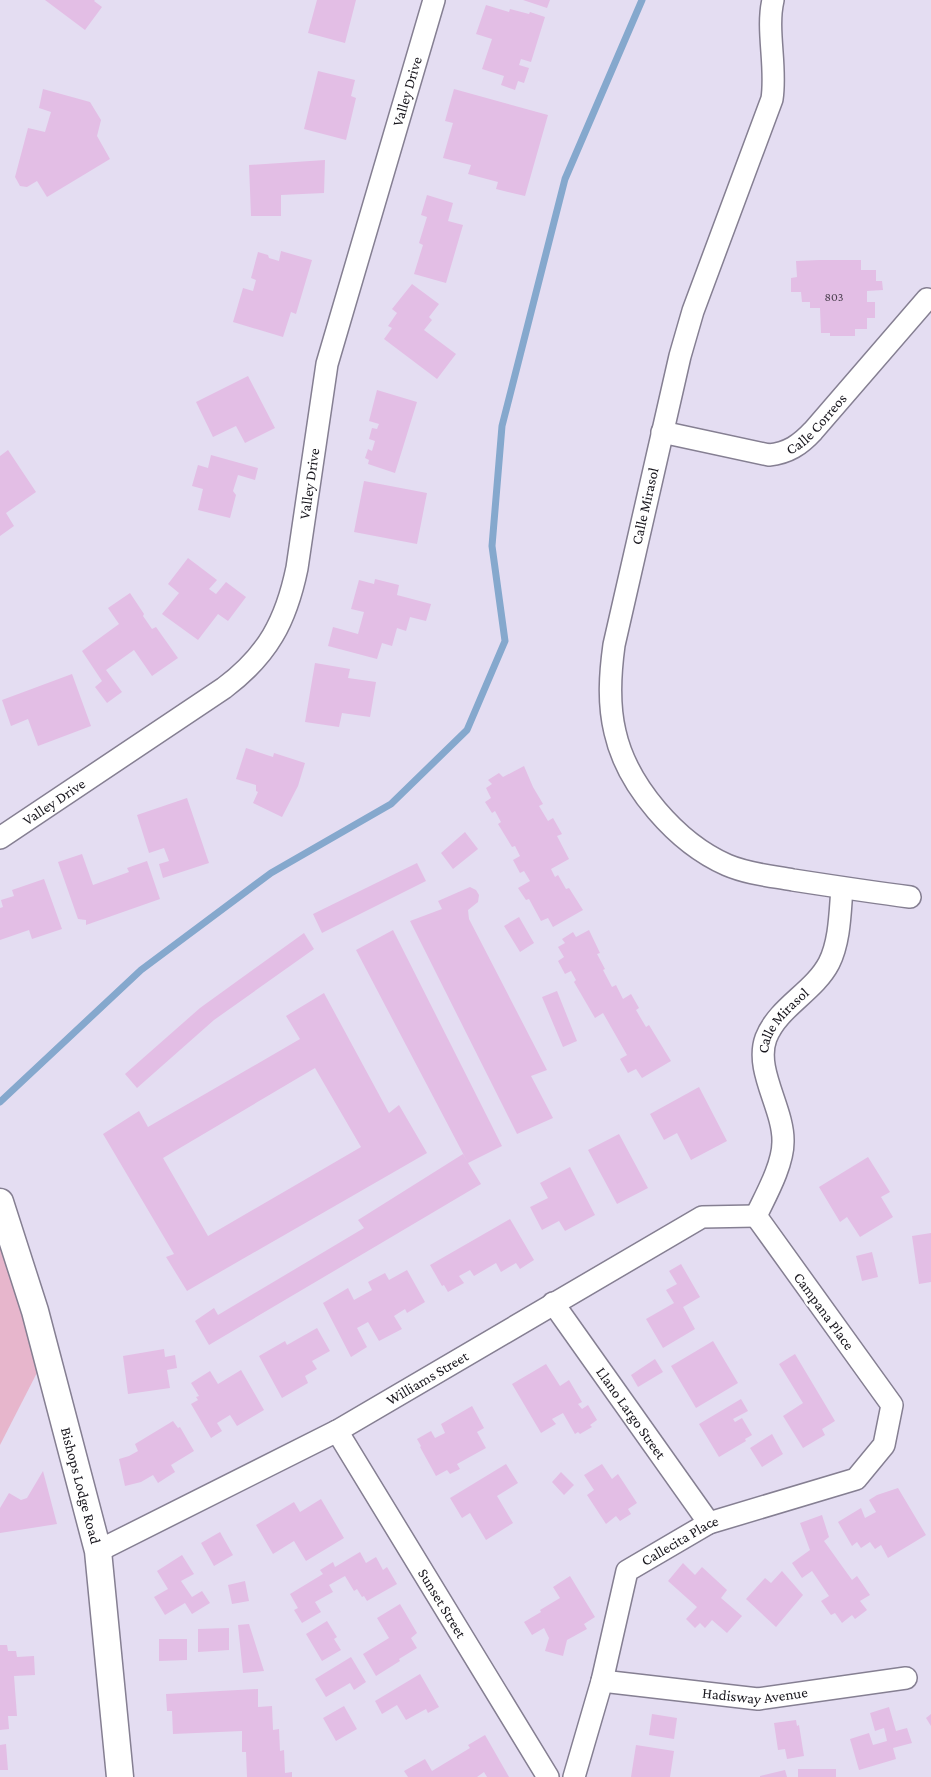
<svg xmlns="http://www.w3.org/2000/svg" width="931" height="1777" viewBox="0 0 931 1777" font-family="'Crimson Pro',serif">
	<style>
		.green { fill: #e7b6cc }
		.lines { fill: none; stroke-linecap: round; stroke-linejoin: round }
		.stream { stroke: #85a8cd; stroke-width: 7 }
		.building { fill: #e3bee5; fill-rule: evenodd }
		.minor-casing { stroke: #857f92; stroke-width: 24 }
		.tertiary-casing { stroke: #857f92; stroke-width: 29 }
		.minor { stroke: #fff; stroke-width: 21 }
		.tertiary { stroke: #fff; stroke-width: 26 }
		.labels { text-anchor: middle; stroke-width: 5; stroke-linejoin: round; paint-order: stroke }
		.number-label { font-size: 12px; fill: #4b404f }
		.street-label { font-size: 15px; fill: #18161d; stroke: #fff }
	</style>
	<rect width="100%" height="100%" fill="#e4ddf2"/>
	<path class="green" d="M0 1235 42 1363 0 1445Z"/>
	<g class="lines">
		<path class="stream" d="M0 1102 141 970 271 873 391 804 467 730 505 641 492 546 502 426 565 179 642 0"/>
	</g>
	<path class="building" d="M45 0H95L94 1 102 7 85 30Z
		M317 0H356L345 43 308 33Z
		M523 0H550L547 8Z
		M486 5 509 12 510 9 529 14 530 12 545 17 531 62 521 59 519 65 529 68 524 83 518 81 515 90 501 85 504 76 482 69 492 39 476 34Z
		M318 71 355 80 351 96 356 98 346 140 304 129Z
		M43 89 90 102 101 120 97 136 110 159 47 197 37 181 27 187 20 186 15 177 28 128 45 132 51 112 39 108Z
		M454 89 548 115 525 196 496 189 498 182 468 174 471 165 443 158 453 123 445 121Z
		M325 160 324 193 281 195V216H251L249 165Z
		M427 195 453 203 448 221 463 225 446 283 414 274 423 245 419 243 427 217 421 215Z
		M281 251 312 260 296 314 291 312 283 337 233 322 243 288 253 291 256 280 251 278 258 252 268 255 269 258 279 261Z
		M819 260H861V270H876V281H882L883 290 867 291V302H875V318H867V329H855V336H830V333H821L820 308H810V302H802L801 292H791V278L797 277 796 261Z
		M412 284 439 304 429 317 432 320 424 330 456 354 437 379 384 339 392 328 388 326 397 313 392 309Z
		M248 376 275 428 245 443 236 426 213 437 196 402Z
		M377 390 417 402 395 473 368 464 369 460 365 458 368 449 372 451 375 441 369 439 372 428 377 429 379 424 369 421Z
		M8 450 36 492 6 513 14 526 0 536V456Z
		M211 455 258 468 255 480 238 475 233 491 236 495 230 518 198 510 203 489 192 486 198 465 208 468Z
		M364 481 427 493 417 544 354 532Z
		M188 558 217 580 209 589 216 594 226 582 246 597 228 621 218 614 198 640 162 614 179 593 168 584Z
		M375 579 399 585 397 595 431 604 426 621 410 617 406 631 397 628 392 646 382 643 377 659 328 646 333 627 358 634 364 612 351 609 359 580 374 584Z
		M130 593 144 614 143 616 152 629 156 627 178 658 152 676 134 650 106 670 122 692 107 703 95 687 102 681 82 651 119 624 108 608Z
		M315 663 350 669 348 678 376 682 370 717 342 713 339 727 305 722Z
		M72 674 91 726 38 746 28 719 11 726 2 700Z
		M246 748 273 757 274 753 305 763 298 786 282 817 253 803 258 792 256 791V785L236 779Z
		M524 766 533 787 543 804 539 806 548 821 553 818 562 834 557 836 569 859 551 869 555 877 558 875 566 889 569 888 583 910 553 927 548 918 541 921 529 899 526 900 518 888 530 881 524 871 520 873 513 860 520 856 515 846 512 847 498 824 501 822 495 811 492 813 485 802 491 798 486 788 492 784 488 780 499 773 503 777Z
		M187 798 209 863 163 878 159 864 169 861 164 848 149 853 137 815Z
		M465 832 478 849 453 869 441 853Z
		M82 854 93 885 129 872 127 868 147 861 160 899 86 925V920L78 919 58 862Z
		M417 863 426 881 322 933 313 914Z
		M44 879 62 929 32 939 29 930 0 940V908L3 907 1 900 14 896 12 890Z
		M470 887 476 890 479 895 478 902 468 910 469 919 547 1070 531 1076 553 1118 517 1134 410 921 442 909 438 901Z
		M519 917 534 943 520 952 504 926Z
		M393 930 502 1146 468 1163 481 1184 209 1345 195 1321 214 1308 218 1315 364 1228 358 1220 463 1154 467 1161 356 950Z
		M589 930 600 953 597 954 605 969 603 970 612 987 616 985 623 999 631 994 639 1008 636 1010 646 1027 649 1025 671 1061 642 1078 636 1069 628 1073 620 1059 627 1055 603 1013 595 1018 574 982 576 980 571 971 565 974 558 961 564 957 558 947 565 943 562 939 573 932 576 937Z
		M304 933 314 949 214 1020 137 1088 125 1074 200 1008Z
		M557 991 577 1041 563 1047 542 997Z
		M324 993 389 1113 399 1105 427 1153 187 1291 166 1257 174 1254 103 1134 139 1111 148 1127 300 1039 286 1016ZM315 1068 361 1147 208 1236 163 1158Z
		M699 1087 727 1141 691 1160 677 1133 664 1140 650 1114Z
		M619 1134 648 1188 617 1204 588 1150Z
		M868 1157 890 1192 881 1197 893 1217 860 1237 847 1217 840 1222 819 1187Z
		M570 1167 595 1215 565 1231 559 1221 542 1230 530 1207 548 1198 540 1183Z
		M510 1219 534 1260 520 1269 516 1263 501 1272 496 1263 474 1276 470 1270 459 1276 464 1283 448 1292 444 1285 442 1286 430 1265Z
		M931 1233V1282L919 1284 912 1236Z
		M872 1252 878 1277 862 1281 856 1256Z
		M681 1264 700 1297 683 1307 695 1329 663 1348 646 1319 674 1303 666 1290 677 1284 669 1271Z
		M407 1270 425 1302 407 1313 405 1309 394 1316 402 1329 379 1341 368 1322 357 1328 367 1347 351 1357 323 1303 348 1288 354 1300 372 1290 368 1282 385 1273 389 1280Z
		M317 1328 330 1351 312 1361 317 1369 305 1376 308 1383 282 1398 259 1356 285 1341 287 1345Z
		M713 1341 738 1383 696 1408 671 1366Z
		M164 1349 165 1357 175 1355 177 1368 167 1370 170 1388 128 1394 123 1356Z
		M795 1354 835 1421 822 1429 825 1435 803 1448 783 1416 803 1403 779 1364Z
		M655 1359 663 1372 638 1387 631 1375Z
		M546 1364 560 1386 569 1380 582 1402 578 1404 582 1409 588 1405 597 1420 590 1425 592 1427 580 1434 578 1432 575 1434 563 1413 552 1419 556 1424 541 1433 512 1384Z
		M241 1370 264 1410 237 1426 230 1415 217 1423 222 1431 211 1438 191 1404 198 1400 196 1397 199 1396 191 1383 210 1371 218 1384Z
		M741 1399 748 1411 733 1419 735 1422 742 1418 752 1435 745 1439 746 1441 719 1457 699 1424Z
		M472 1406 484 1428 477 1432 486 1448 457 1464 460 1469 450 1474 447 1470 436 1476 420 1447 421 1446 417 1439 431 1431 435 1438 445 1433 441 1424Z
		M173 1421 178 1428 180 1427 194 1451 171 1465 175 1472 158 1483 153 1475 141 1482 125 1486 119 1459 129 1456 138 1451 135 1444Z
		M772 1434 783 1454 762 1467 750 1448Z
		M506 1464 518 1483 497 1496 513 1523 486 1540 470 1513 462 1518 450 1498Z
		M602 1464 612 1479 618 1474 637 1503 628 1509 631 1514 620 1521 616 1516 606 1524 587 1495 594 1490 584 1475Z
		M43 1471 57 1524 0 1533V1508L9 1493 21 1500 27 1498Z
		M561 1472 574 1485 564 1495 552 1482Z
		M898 1488 926 1535 888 1558 881 1545 875 1549 870 1542 861 1548 857 1542 852 1546 838 1522 861 1508 865 1518 876 1512 869 1500 877 1495Z
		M321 1499 344 1538 306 1561 294 1541 273 1554 256 1525 294 1502 300 1512Z
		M822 1515 829 1537 824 1541 852 1580 857 1576 870 1595 860 1601 867 1610 855 1619 852 1615 842 1623 835 1613 831 1615 821 1601 829 1596 812 1571 802 1578 792 1563 810 1550 800 1523Z
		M220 1532 233 1555 214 1566 201 1543Z
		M360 1552 366 1563 376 1557 383 1570 387 1567 397 1584 367 1601 364 1596 362 1597 357 1589 354 1591 345 1576 329 1585 333 1592 315 1602 321 1612 302 1623 294 1610 298 1608 290 1594 323 1574 320 1570 333 1562 335 1567Z
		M182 1555 194 1574 181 1581 192 1597 202 1591 210 1603 192 1614 185 1603 165 1615 154 1597 168 1589 157 1571Z
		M683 1563 695 1575 702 1567 727 1590 721 1598 742 1616 727 1633 712 1620 705 1628 700 1623 695 1628 686 1619 697 1607 668 1581Z
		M782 1571 803 1595 776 1627 746 1599 765 1578 771 1583Z
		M570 1576 595 1617 584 1624 587 1629 567 1640 563 1656 545 1651 549 1638 544 1628 532 1635 524 1622 541 1612 540 1610 560 1598 553 1587Z
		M245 1581 249 1601 232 1604 228 1585Z
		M400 1604 417 1633 411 1638 417 1648 399 1659 400 1661 376 1676 363 1654 389 1638 377 1618Z
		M327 1621 337 1637 334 1639 341 1650 322 1661 306 1634Z
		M249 1624 264 1671 243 1673 238 1625Z
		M229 1628V1650L198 1652V1629Z
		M159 1639H187V1660L159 1661Z
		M0 1645H7L8 1651H16L17 1657 34 1656 35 1675 14 1676 17 1716H8L9 1729 0 1730Z
		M351 1657 366 1682 354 1690 350 1683 326 1697 315 1679Z
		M420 1674 439 1707 428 1713 426 1709 406 1720 397 1705 382 1714 375 1701Z
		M258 1689V1707L272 1706 273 1730 279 1729 280 1751 284 1750 285 1773 292 1772V1777H247L246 1752H242V1731L173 1734 172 1711H167L166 1694Z
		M344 1706 357 1729 336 1741 323 1718Z
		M889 1707 896 1731 907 1728 912 1743 893 1748 896 1759 859 1770 850 1739 869 1733 873 1745 887 1741 884 1728 875 1731 870 1713Z
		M652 1714 677 1718 674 1739 649 1735Z
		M931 1714V1726L926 1718Z
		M796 1720 797 1726 799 1725 804 1756 787 1759 785 1749 778 1750 774 1723Z
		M485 1735 509 1777H487L484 1772 477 1777H408L404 1771 425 1759 432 1771 470 1748 468 1745Z
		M6 1744 8 1770H0V1745Z
		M636 1745 674 1751 670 1777H631Z
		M798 1769H836V1777H798Z
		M785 1770 787 1777H760V1776Z"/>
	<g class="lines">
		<defs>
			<g id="minor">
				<path d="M773 0C766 30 777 67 772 99L693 311 680 356 614 645C610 674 608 703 615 732 627 786 677 843 727 865 748 874 771 876 793 880 832 886 871 892 910 897"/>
				<path id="s1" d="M662 432 769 455C788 453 800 445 813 431L927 299"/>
				<path id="s2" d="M0 838 224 688C268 655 286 621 297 568L327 364 434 0"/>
				<path id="s3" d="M756 1216C766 1195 783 1165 783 1142 784 1109 754 1070 766 1038 778 1007 814 992 829 963 840 941 840 912 842 888"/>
				<path id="s4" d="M553 1303 709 1523"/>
				<path id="s5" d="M337 1431 548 1777"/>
				<path id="s6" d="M98 1551 337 1431 702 1217 756 1216"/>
				<path id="s7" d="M602 1681 758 1699 906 1678"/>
				<path id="s8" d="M574 1777 602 1681 627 1571 709 1523 856 1479 884 1445 892 1405 756 1216"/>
			</g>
			<g id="tertiary">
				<path id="s9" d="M0 1202 35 1311 98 1551 120 1777"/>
			</g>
		</defs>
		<use href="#minor" class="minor-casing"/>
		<use href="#tertiary" class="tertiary-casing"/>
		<use href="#minor" class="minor"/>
		<use href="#tertiary" class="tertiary"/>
	</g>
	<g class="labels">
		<g class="number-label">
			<text x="834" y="301">803</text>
		</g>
		<g class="street-label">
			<text dy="5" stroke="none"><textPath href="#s2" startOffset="904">Valley Drive</textPath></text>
			<text dy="5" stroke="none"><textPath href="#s1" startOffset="168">Calle Correos</textPath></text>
			<text dy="5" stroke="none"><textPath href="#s2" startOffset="499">Valley Drive</textPath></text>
			<text transform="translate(645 506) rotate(-77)" y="5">Calle Mirasol</text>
			<text dy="5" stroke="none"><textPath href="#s2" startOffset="65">Valley Drive</textPath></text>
			<text dy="5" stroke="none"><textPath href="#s3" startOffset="210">Calle Mirasol</textPath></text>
			<text transform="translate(824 1311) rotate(54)" y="5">Campana Place</text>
			<text dy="5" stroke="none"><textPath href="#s6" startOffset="372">Williams Street</textPath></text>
			<text dy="5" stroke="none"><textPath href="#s4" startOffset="135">Llano Largo Street</textPath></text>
			<text dy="5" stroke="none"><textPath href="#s9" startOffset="295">Bishops Lodge Road</textPath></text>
			<text dy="5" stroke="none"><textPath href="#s8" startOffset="274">Callecita Place</textPath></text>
			<text dy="5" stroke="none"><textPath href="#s5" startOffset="202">Sunset Street</textPath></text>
			<text dy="5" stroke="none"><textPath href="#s7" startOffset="154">Hadisway Avenue</textPath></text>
		</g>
	</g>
</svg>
